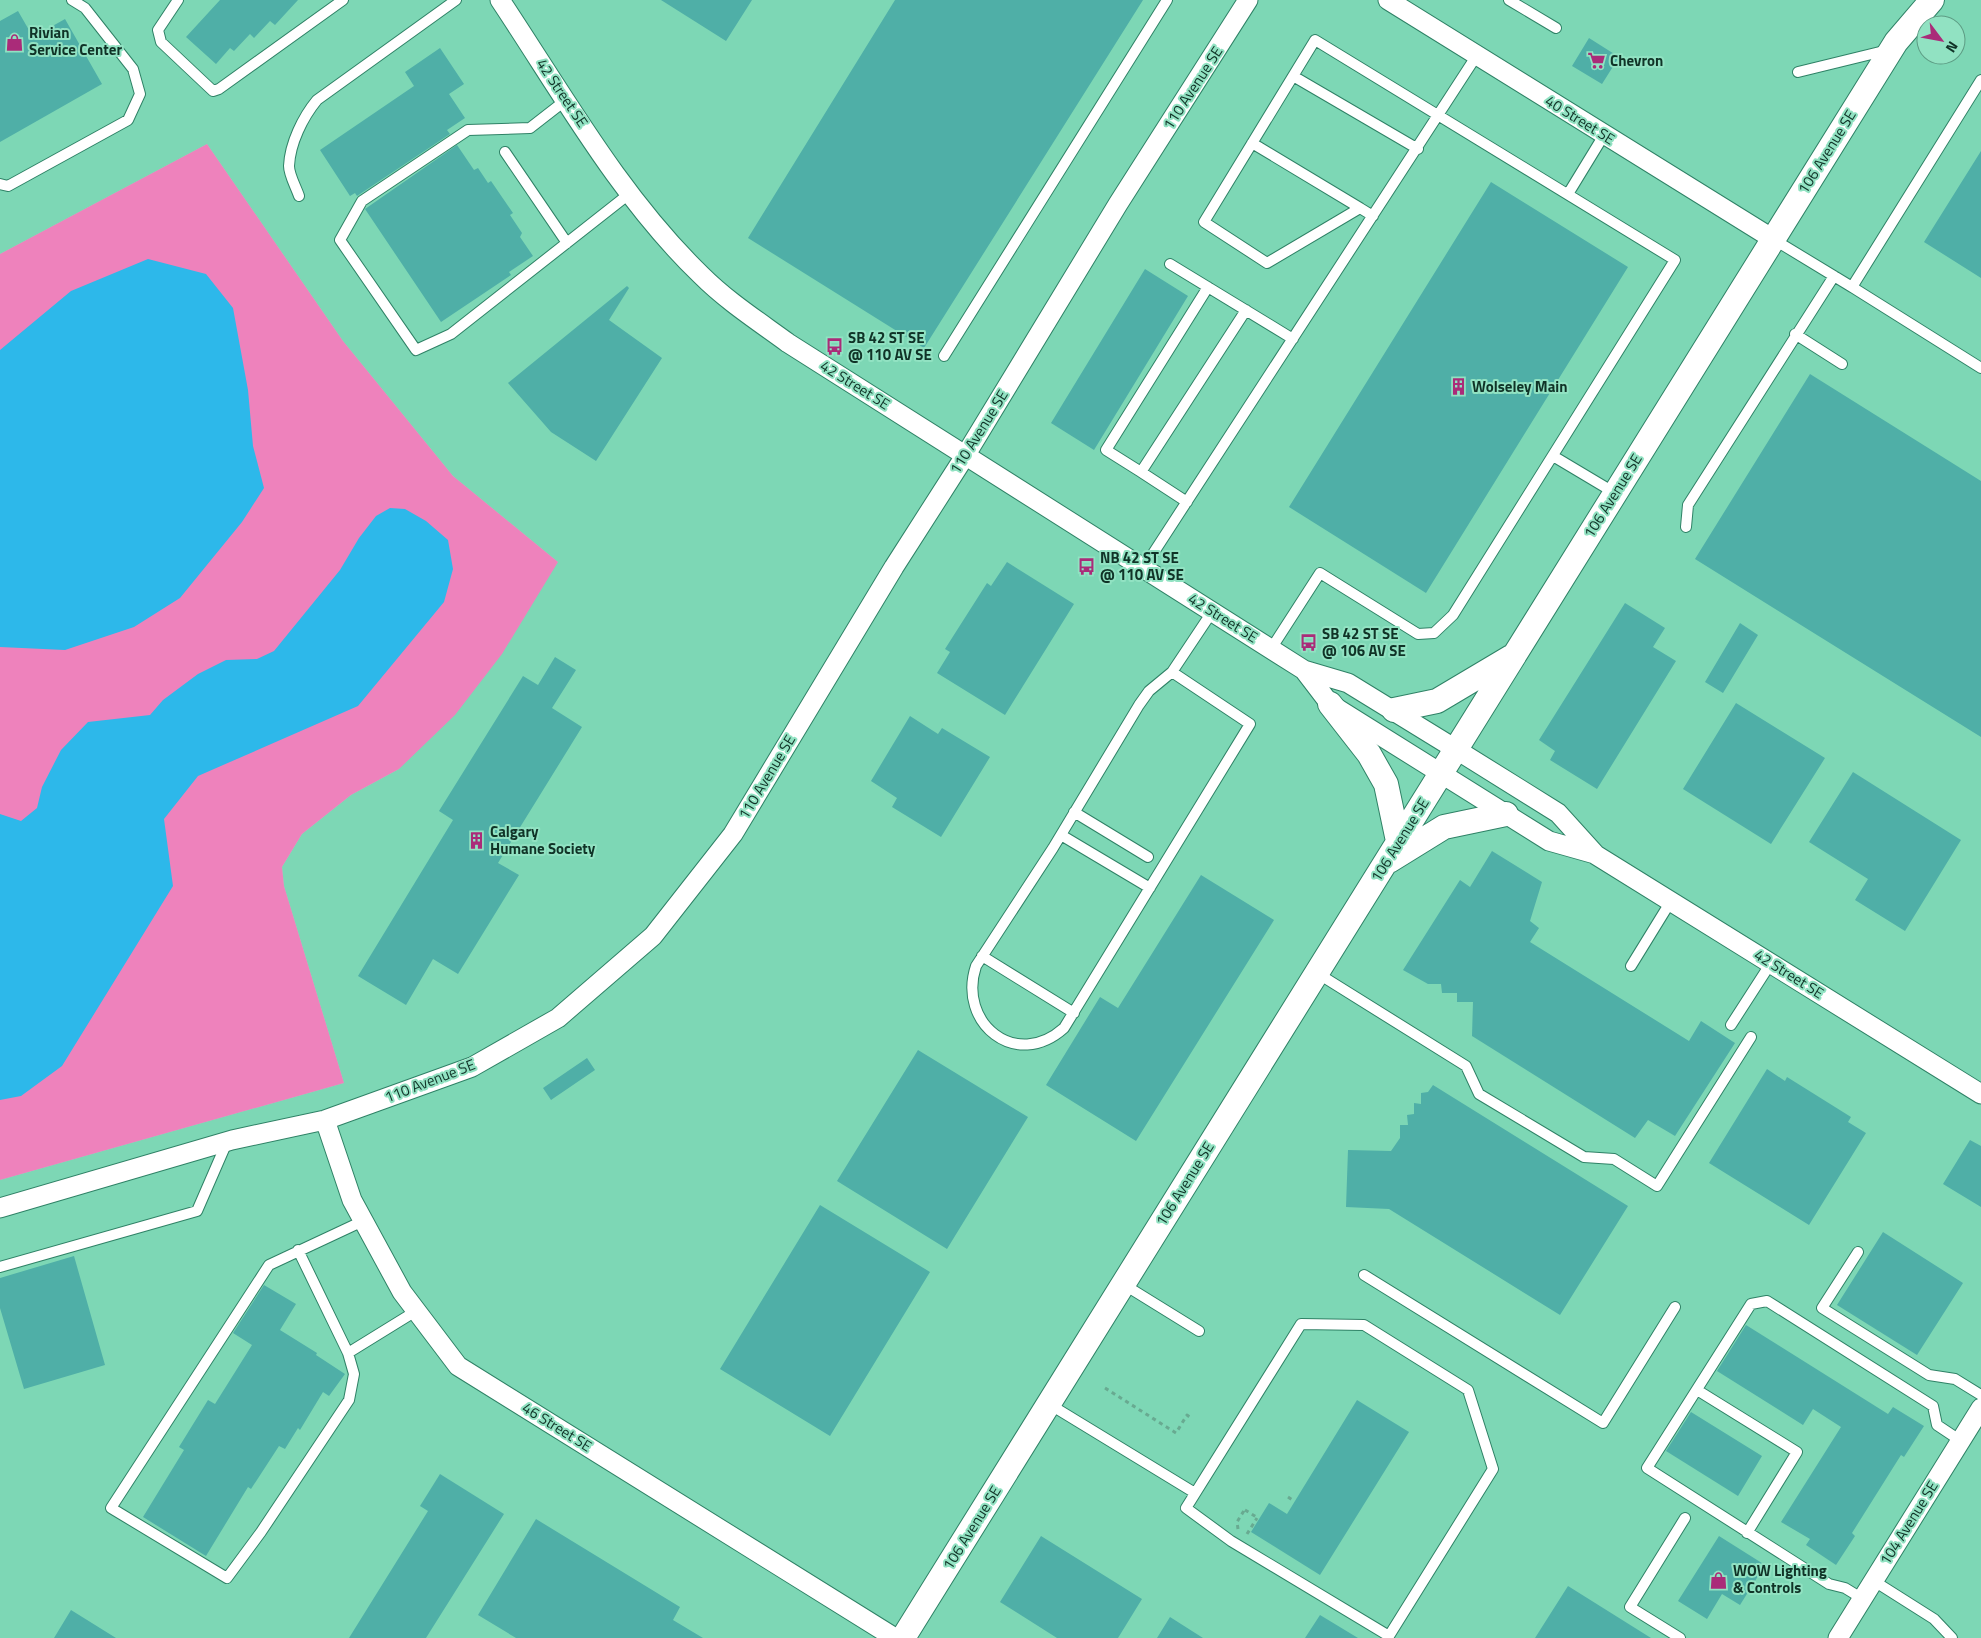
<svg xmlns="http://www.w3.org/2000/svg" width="1981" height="1638" viewBox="0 0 1981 1638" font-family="'Titillium Web',sans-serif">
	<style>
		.built { fill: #7dd7b5; fill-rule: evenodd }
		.green { fill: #ee82bc }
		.water { fill: #2db8ea }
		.building { fill: #4fafa7 }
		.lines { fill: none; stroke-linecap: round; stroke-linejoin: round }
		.service-casing { stroke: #2f8266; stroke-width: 12 }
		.minor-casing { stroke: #2f8266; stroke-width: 21 }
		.tertiary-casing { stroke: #2f8266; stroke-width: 26 }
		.path { stroke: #68aa91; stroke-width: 3; stroke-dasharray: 4 4; stroke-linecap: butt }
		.service { stroke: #fff; stroke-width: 10 }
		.minor { stroke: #fff; stroke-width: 19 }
		.tertiary { stroke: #fff; stroke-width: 24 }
		.labels { text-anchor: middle; stroke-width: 4; stroke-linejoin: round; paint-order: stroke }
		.poi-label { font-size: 15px; font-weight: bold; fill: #103327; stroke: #91e2c2; text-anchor: start }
		.street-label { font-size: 15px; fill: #103327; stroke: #91e2c2 }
	</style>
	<rect width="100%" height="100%" fill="#91e2c2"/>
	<path class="built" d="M0 0H1981V1638H0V1180L344 1083 284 886 282 867 302 834 351 795 399 769 558 562 453 476 343 341 207 144 0 254ZM1926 25H1956V55H1926Z"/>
	<path class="green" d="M207 144 343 341 453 476 558 562 502 654 455 715 399 769 351 795 302 834 282 867 284 886 344 1083 0 1180V254Z"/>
	<path class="water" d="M148 259 206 274 233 308 248 390 253 446 264 488 242 522 180 598 134 627 65 650 0 647V350L71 291Z
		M390 508 405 509 426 521 448 540 453 569 444 602 358 706 198 776 164 819 173 886 62 1066 21 1096 0 1100V814L21 821 37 808 42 787 61 750 88 722 150 715 163 700 198 674 226 660 257 659 274 651 340 570 359 538 376 516Z"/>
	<path class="building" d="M220 0H298L275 25 270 21 254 38 250 34 234 51 230 48 216 64 186 37Z
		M661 0H752L726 41Z
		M895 0H1143L924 348 748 238Z
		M18 11 33 37 65 19 102 84 0 142V21Z
		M1589 38 1619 57 1602 84 1572 66Z
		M440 48 464 84 449 94 465 118 447 130 450 134 357 196 355 193 350 196 320 150 414 86 405 72Z
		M457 145 474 170 478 168 488 183 491 181 513 213 510 215 522 233 520 237 533 256 509 272 511 275 441 322 365 209Z
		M1981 151V278L1924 242Z
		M1491 182 1628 267 1426 593 1289 507Z
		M1145 269 1188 296 1094 450 1051 423Z
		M627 286 629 288 609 320 662 358 596 461 551 432 508 383Z
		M1810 374 1981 481V737L1695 559Z
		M1007 562 1074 604 1005 715 937 673 950 652 945 649 987 583 991 586Z
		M1625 603 1665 628 1653 647 1676 661 1597 789 1550 760 1555 751 1539 740Z
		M1740 623 1758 635 1723 693 1705 682Z
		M555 657 576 670 552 708 582 727 498 863 519 875 458 974 433 959 406 1005 358 976 453 820 439 811 523 676 538 685Z
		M1736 703 1825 758 1771 844 1683 789Z
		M910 716 938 734 942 728 990 757 941 837 892 807 897 798 871 781Z
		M1853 772 1961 840 1905 931 1855 900 1868 879 1809 842Z
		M1492 851 1542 882 1530 921 1539 928 1530 942 1689 1041 1701 1021 1735 1043 1675 1136 1648 1120 1635 1138 1472 1036 1473 1002H1457V993H1442L1441 984H1428L1403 970 1460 880 1470 887Z
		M1201 875 1274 920 1136 1141 1046 1085 1100 997 1118 1008Z
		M918 1050 1028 1117 947 1249 837 1181Z
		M587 1058 595 1070 551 1100 543 1088Z
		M1767 1069 1785 1081 1787 1077 1851 1117 1848 1122 1866 1133 1809 1225 1709 1163Z
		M1433 1085 1628 1206 1560 1315 1389 1209 1346 1207 1348 1150 1391 1151 1400 1138V1125H1408L1407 1115 1414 1114V1103L1421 1104V1093L1428 1092Z
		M1970 1140 1981 1146V1207L1943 1184Z
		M820 1205 930 1272 830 1436 720 1369Z
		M1883 1232 1963 1283 1917 1355 1837 1305Z
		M74 1256 105 1365 24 1389 0 1308V1278Z
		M264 1285 296 1304 280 1330 317 1353 316 1355 345 1374 329 1396 323 1392 300 1430 298 1428 285 1449 279 1446 251 1489 248 1487 206 1556 143 1517 184 1450 179 1447 208 1400 215 1404 252 1345 233 1333Z
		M1746 1325 1888 1414 1893 1407 1924 1426 1904 1457 1901 1455 1852 1533 1855 1536 1836 1565 1806 1545 1810 1539 1781 1522 1841 1427 1813 1409 1803 1425 1717 1371Z
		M1357 1400 1409 1432 1320 1575 1251 1532 1269 1503 1287 1514Z
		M1691 1412 1762 1456 1738 1496 1666 1451Z
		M440 1474 504 1514 426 1638H349L428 1511 420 1506Z
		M536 1519 680 1607 673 1620 703 1638H516L478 1615Z
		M1041 1536 1142 1599 1118 1638H1057L1000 1602Z
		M1719 1536 1765 1565 1740 1605 1722 1594 1707 1619 1678 1601Z
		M1568 1586 1651 1638H1535Z
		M71 1610 116 1638H54Z
		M1320 1615 1358 1638H1305Z
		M1170 1617 1203 1638H1157Z"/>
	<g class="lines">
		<defs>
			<path id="service" d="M178 0 158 30 161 42 213 91 219 89 343 0
				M1509 0 1556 28
				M1798 72 1888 50
				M1293 76 1418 149
				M566 100 530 128 468 130 362 201 340 240 416 350 451 334 629 194
				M1252 143 1360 208
				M505 152 567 243
				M0 184 8 186 128 120 140 94 133 69 85 8 72 0
				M1568 194 1604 135
				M299 196C296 187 289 175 289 166 290 143 303 117 317 100L456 0
				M1773 239 1852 287 1981 80
				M1170 264 1293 339
				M1852 287 1981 368
				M1795 334 1842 364
				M944 356 1167 0
				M1553 456 1615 493
				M1141 472 1106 450 1208 287
				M1187 502 1141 472 1246 310
				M1686 527 1688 505 1834 276
				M1143 569 1477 55
				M1271 649 1320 573 1418 634 1434 633 1453 615 1675 260 1315 40 1204 222 1267 263 1360 208 1373 216
				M1172 672 1250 724 1064 1028C1016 1071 957 1023 976 966L1053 848 1139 705 1149 691 1172 672 1212 612
				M1074 812 1148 857
				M1061 835 1150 888
				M982 956 1074 1013
				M1631 966 1671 901
				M1317 973 1466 1066 1479 1094 1584 1157 1614 1159 1657 1186 1751 1037
				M1731 1025 1771 963
				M298 1250 348 1353 354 1374 349 1400 261 1532 227 1578 111 1508 269 1265 363 1221
				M1858 1252 1822 1308 1929 1375 1955 1379 1981 1395
				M0 1267 197 1211 227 1142
				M1364 1275 1603 1423 1675 1307
				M1123 1284 1199 1331
				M1301 1324 1364 1325 1468 1390 1493 1469 1389 1636 1231 1541 1186 1508Z
				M348 1353 416 1311
				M1697 1390 1797 1452 1747 1533
				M1049 1404 1195 1493
				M1874 1581 1934 1619 1952 1638
				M1863 1599 1845 1588 1829 1584 1647 1468 1751 1304 1767 1301 1933 1406 1937 1425 1961 1441
				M1680 1638 1630 1607 1685 1518"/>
			<path id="minor" d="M500 0C562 93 620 197 701 275 727 301 758 321 788 343L1304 670 1348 683 1457 750 1558 813 1596 855 1981 1094
				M1388 0 1773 239
				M1304 670 1330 704 1549 841 1595 854
				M325 1120 352 1200 402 1292 458 1366 895 1638
				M0 1208 232 1140 325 1120 472 1067 558 1018 653 936 733 834 894 567 965 456 1118 204 1248 0
				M1838 1638 1981 1408"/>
			<path id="tertiary" d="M1330 704 1369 754 1386 784 1398 841
				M1394 710 1437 701 1511 657
				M1389 861 1444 827 1506 814
				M903 1638 1896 42 1932 0"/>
		</defs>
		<use href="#service" class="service-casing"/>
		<use href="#minor" class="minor-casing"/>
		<use href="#tertiary" class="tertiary-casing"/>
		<path class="path" d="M1105 1388 1176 1433 1187 1415 1191 1418
			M1288 1497 1294 1501
			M1245 1510 1258 1518
			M1238 1529 1237 1522 1245 1509
			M1247 1534 1257 1518"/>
		<use href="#service" class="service"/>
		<use href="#minor" class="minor"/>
		<use href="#tertiary" class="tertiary"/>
	</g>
	<defs>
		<symbol id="shop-bare" viewBox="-9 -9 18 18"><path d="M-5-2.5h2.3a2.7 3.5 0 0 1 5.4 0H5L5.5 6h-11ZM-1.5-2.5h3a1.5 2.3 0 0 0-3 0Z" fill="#aa2b79" stroke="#91e2c2" stroke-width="2.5" paint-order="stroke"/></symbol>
		<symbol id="supermarket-bare" viewBox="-9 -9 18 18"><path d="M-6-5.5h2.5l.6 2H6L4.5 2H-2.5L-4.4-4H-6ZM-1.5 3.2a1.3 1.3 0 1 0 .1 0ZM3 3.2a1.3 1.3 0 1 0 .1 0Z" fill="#aa2b79" stroke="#91e2c2" stroke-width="2.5" paint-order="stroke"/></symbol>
		<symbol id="bus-bare" viewBox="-9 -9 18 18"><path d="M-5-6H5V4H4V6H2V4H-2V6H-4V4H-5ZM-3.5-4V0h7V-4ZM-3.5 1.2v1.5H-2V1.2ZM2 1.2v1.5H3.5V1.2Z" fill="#aa2b79" stroke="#91e2c2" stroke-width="2.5" paint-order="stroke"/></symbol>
		<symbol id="building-bare" viewBox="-9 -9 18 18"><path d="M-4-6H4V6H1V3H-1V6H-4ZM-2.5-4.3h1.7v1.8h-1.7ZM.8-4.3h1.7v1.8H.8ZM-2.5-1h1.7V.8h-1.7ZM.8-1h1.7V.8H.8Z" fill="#aa2b79" stroke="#91e2c2" stroke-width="2.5" paint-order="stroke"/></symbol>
	</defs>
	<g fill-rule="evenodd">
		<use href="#shop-bare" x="2" y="30" width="25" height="25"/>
		<use href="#supermarket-bare" x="1584" y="48" width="25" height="25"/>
		<use href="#bus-bare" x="822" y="334" width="25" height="25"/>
		<use href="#building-bare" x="1446" y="374" width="25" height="25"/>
		<use href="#bus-bare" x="1074" y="554" width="25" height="25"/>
		<use href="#bus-bare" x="1296" y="630" width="25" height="25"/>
		<use href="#building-bare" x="464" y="828" width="25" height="25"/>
		<use href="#shop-bare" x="1706" y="1568" width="25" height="25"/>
	</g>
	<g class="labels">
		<g class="poi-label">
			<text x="29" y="38">Rivian<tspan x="29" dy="17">Service Center</tspan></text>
			<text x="1610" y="66">Chevron</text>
			<text x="848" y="343">SB 42 ST SE<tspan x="848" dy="17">@ 110 AV SE</tspan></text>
			<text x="1472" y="392">Wolseley Main</text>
			<text x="1100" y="563">NB 42 ST SE<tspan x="1100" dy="17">@ 110 AV SE</tspan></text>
			<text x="1322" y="639">SB 42 ST SE<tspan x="1322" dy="17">@ 106 AV SE</tspan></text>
			<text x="490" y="837">Calgary<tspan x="490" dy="17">Humane Society</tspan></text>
			<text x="1733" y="1576">WOW Lighting<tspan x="1733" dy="17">&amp; Controls</tspan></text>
		</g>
		<g class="street-label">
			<text transform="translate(1193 88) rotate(-57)" y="5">110 Avenue SE</text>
			<text transform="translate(562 93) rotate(56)" y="5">42 Street SE</text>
			<text transform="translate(1580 120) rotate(32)" y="5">40 Street SE</text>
			<text transform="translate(1827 152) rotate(-58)" y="5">106 Avenue SE</text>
			<text transform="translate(855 385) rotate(32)" y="5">42 Street SE</text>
			<text transform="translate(979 432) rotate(-58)" y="5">110 Avenue SE</text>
			<text transform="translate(1613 496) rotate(-58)" y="5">106 Avenue SE</text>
			<text transform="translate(1223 618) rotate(32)" y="5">42 Street SE</text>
			<text transform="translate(767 777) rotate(-59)" y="5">110 Avenue SE</text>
			<text transform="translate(1400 840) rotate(-58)" y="5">106 Avenue SE</text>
			<text transform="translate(1789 974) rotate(32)" y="5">42 Street SE</text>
			<text transform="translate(430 1081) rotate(-21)" y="5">110 Avenue SE</text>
			<text transform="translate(1185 1184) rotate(-58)" y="5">106 Avenue SE</text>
			<text transform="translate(557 1427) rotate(32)" y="5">46 Street SE</text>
			<text transform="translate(1909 1523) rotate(-58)" y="5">104 Avenue SE</text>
			<text transform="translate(972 1528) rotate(-58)" y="5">106 Avenue SE</text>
		</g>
	</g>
	<g transform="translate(1941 40) rotate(122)"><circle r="24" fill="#91e2c2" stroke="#5d9c84"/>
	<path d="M0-4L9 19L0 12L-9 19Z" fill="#aa2b79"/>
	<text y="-8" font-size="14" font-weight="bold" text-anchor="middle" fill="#103327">N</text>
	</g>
</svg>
